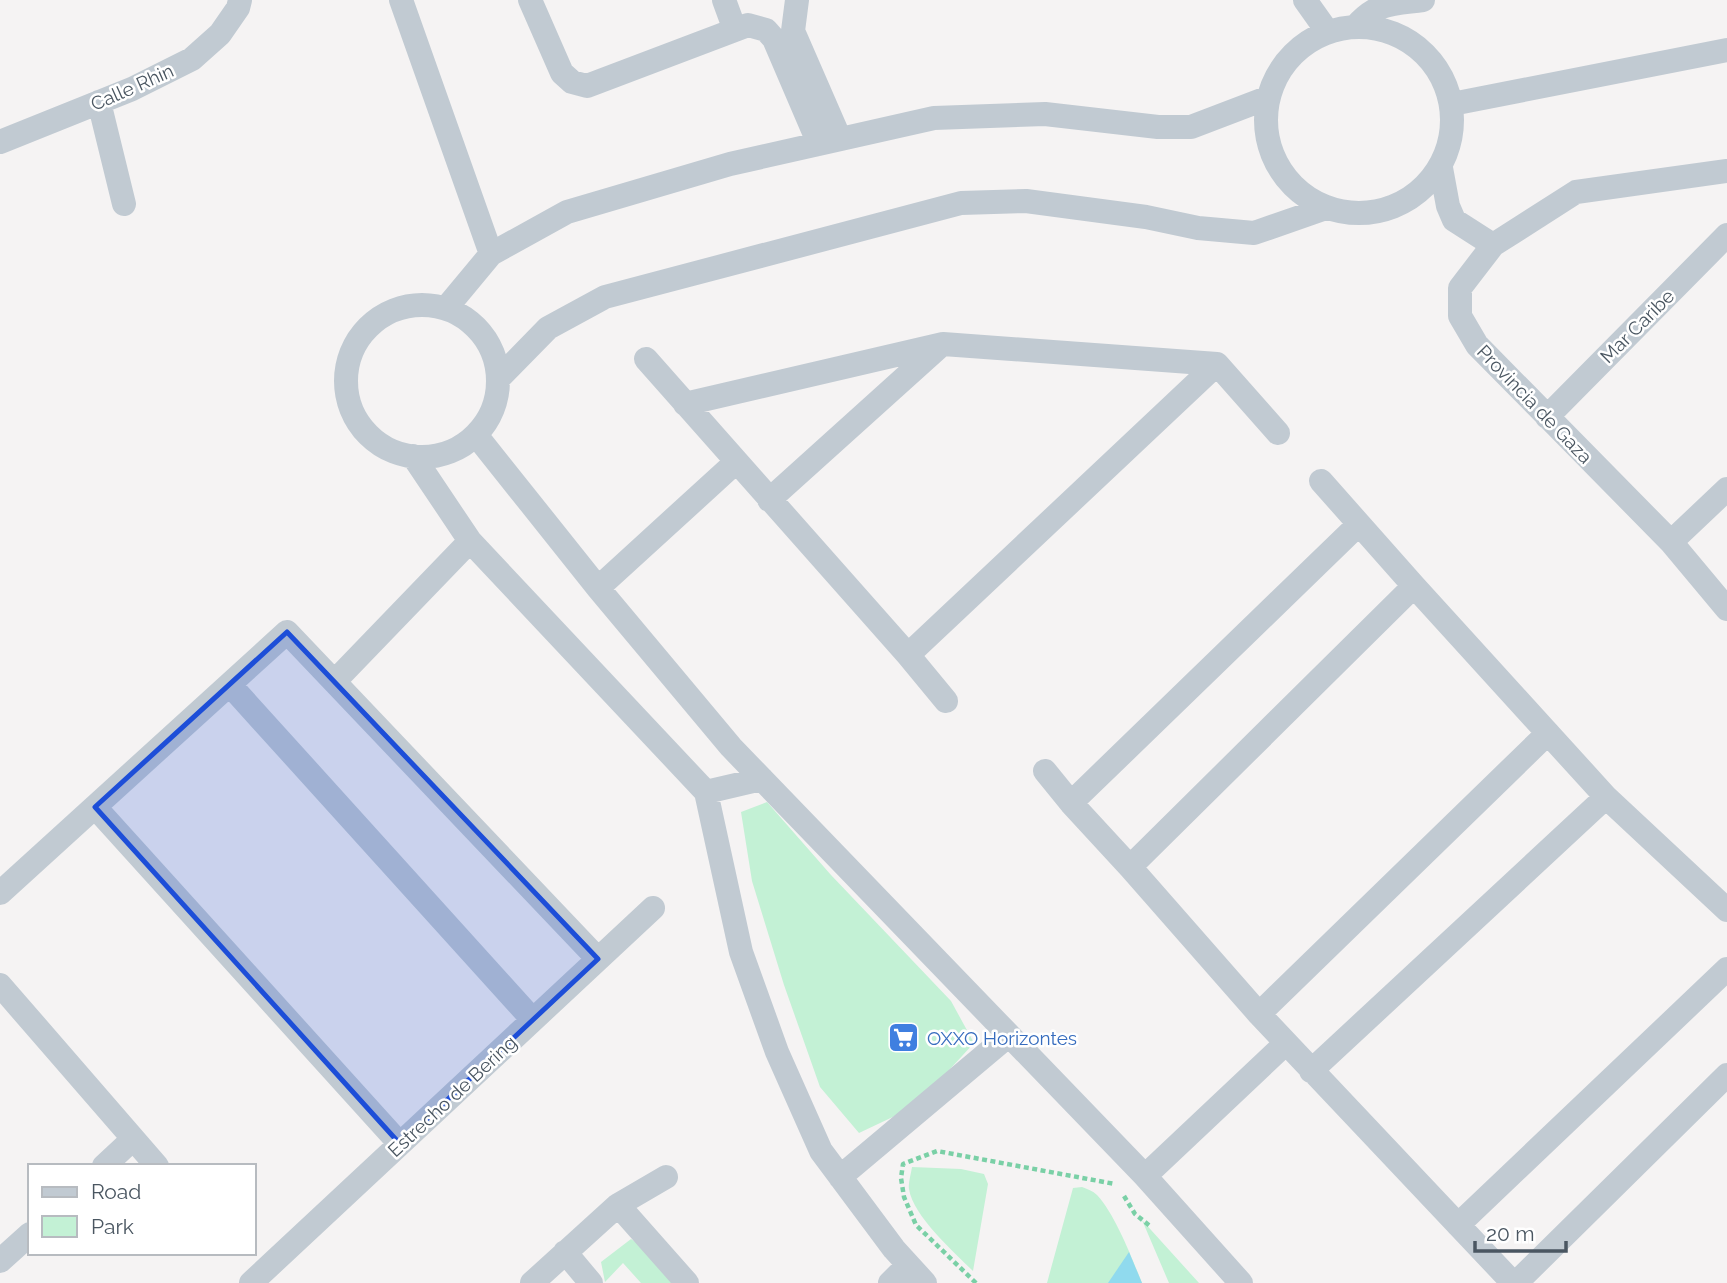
<svg xmlns="http://www.w3.org/2000/svg" width="1727" height="1283" viewBox="0 0 1727 1283" font-family="Raleway,sans-serif">
	<style>
		.green { fill: #c3f1d5 }
		.water { fill: #90daee }
		.lines { fill: none; stroke-linecap: round; stroke-linejoin: round }
		.path { stroke: #7ad0a6; stroke-width: 4.5; stroke-dasharray: 5 3.5; stroke-linecap: butt }
		.minor { stroke: #c1cad2; stroke-width: 24 }
		.marked { fill: #1d4ed8; fill-opacity: 0.2; stroke: #1d4ed8; stroke-width: 5; stroke-linejoin: round }
		.labels { text-anchor: middle; stroke-width: 5; stroke-linejoin: round; paint-order: stroke }
		.street-label { font-size: 19px; fill: #4a5661; stroke: #fff }
		.shop-label { font-size: 19px; fill: #366cbe; stroke: #fff; text-anchor: start }
	</style>
	<rect width="100%" height="100%" fill="#f5f3f3"/>
	<path class="green" d="M767 802 831 875 951 1001 974 1043 916 1106 859 1133 820 1087 784 985 752 881 741 812Z
		M912 1167 961 1169 984 1174 988 1184 973 1271C954 1252 913 1216 909 1189 908 1183 911 1174 912 1167Z
		M1082 1187C1087 1189 1093 1191 1097 1195 1115 1214 1132 1258 1142 1283H1047L1073 1188Z
		M1142 1220 1199 1283H1169Z
		M631 1239 642 1246 675 1283H641L623 1263 605 1282 601 1262Z"/>
	<path class="water" d="M1129 1252 1142 1283H1108Z"/>
	<g class="lines">
		<path class="path" d="M1124 1196 1135 1214 1150 1226
			M976 1283 916 1225 904 1197 901 1178 903 1164 937 1151 1115 1184"/>
		<path class="minor" d="M401 0 491 254
			M530 0 562 73 572 82 587 86 748 25 766 30 774 39 819 144
			M724 0 735 30
			M797 0 793 31 840 139
			M1305 0 1327 31
			M1356 26C1377 2 1393 4 1423 0
			M1266 120a93 93 0 1 1 186 0a93 93 0 1 1-186 0Z
			M99 102 124 204
			M1452 104 1727 50
			M0 142 132 89 192 59 220 34 238 8 240 0
			M1441 168 1448 206 1454 220 1493 245
			M1727 171 1576 192 1493 245 1460 288V316L1477 345 1671 542 1727 609
			M346 381a76 76 0 1 1 152 0a76 76 0 1 1-152 0Z
			M447 307 491 254 567 212 730 164 934 118 1045 114 1158 127H1191L1267 98
			M646 359 908 655 946 701
			M499 378 548 328 605 297 961 203 1026 201 1146 217 1198 228 1254 233 1326 208
			M685 404 943 344 1217 364 1278 433
			M1547 417 1727 235
			M476 435 598 588 731 747 1145 1176 1241 1283
			M413 456 470 541 706 792 741 952 777 1052 821 1151 894 1249 925 1283
			M1321 481 1414 586 1606 797 1727 910
			M769 500 940 346
			M1671 542 1727 489
			M598 588 736 462
			M908 655 1217 364
			M335 681 470 541
			M230 685 533 1020
			M1045 771 1071 803 1130 867 1259 1014 1513 1283
			M706 792 762 779
			M1071 803 1359 524
			M95 807 400 1144
			M1130 867 1414 586
			M0 893 287 632 598 959
			M0 985 157 1166
			M1259 1014 1548 733
			M1311 1071 1606 797
			M104 1166 133 1139
			M1145 1176 1286 1043
			M840 1177 1009 1035
			M618 1205 687 1283
			M1458 1225 1727 969
			M565 1252 591 1283
			M0 1261 30 1234
			M251 1283 653 908
			M532 1283 618 1205 666 1177
			M890 1283 908 1265
			M1516 1283 1727 1075"/>
	</g>
	<path class="marked" d="M287 632 598 959 400 1144 95 807Z"/>
	<defs>
		<symbol id="supermarket-square" viewBox="-11 -11 22 22"><rect x="-9" y="-9" width="18" height="18" rx="4" fill="#3f7fe0" stroke="#fff"/><path d="M-6-5.5h2.5l.6 2H6L4.5 2H-2.5L-4.4-4H-6ZM-1.5 3.2a1.3 1.3 0 1 0 .1 0ZM3 3.2a1.3 1.3 0 1 0 .1 0Z" fill="#fff"/></symbol>
	</defs>
	<g fill-rule="evenodd">
		<use href="#supermarket-square" x="886" y="1020" width="35" height="35"/>
	</g>
	<g class="labels">
		<g class="street-label">
			<text transform="translate(132 87) rotate(-24)" y="7">Calle Rhin</text>
			<text transform="translate(1637 326) rotate(-45)" y="7">Mar Caribe</text>
			<text transform="translate(1535 404) rotate(46)" y="7">Provincia de Gaza</text>
			<text transform="translate(452 1096) rotate(-43)" y="7">Estrecho de Bering</text>
		</g>
		<g class="shop-label">
			<text x="927" y="1045">OXXO Horizontes</text>
		</g>
	</g>
	<rect x="28" y="1164" width="228" height="91" fill="#ffffff" stroke="#b7bbc0" stroke-width="2"/>
	<rect x="42" y="1187" width="35" height="10" fill="#c1cad2" stroke="#b7bbc0" stroke-width="2"/>
	<text x="91" y="1199" font-size="21" fill="#4a5661">Road</text>
	<rect x="42" y="1216" width="35" height="21" fill="#c3f1d5" stroke="#b7bbc0" stroke-width="2"/>
	<text x="91" y="1234" font-size="21" fill="#4a5661">Park</text>
	<path d="M1475 1241v10h91v-10" fill="none" stroke="#4a5661" stroke-width="3.5"/>
	<text x="1486" y="1241" font-size="21" fill="#4a5661" stroke="#ffffff" stroke-width="5" paint-order="stroke">20 m</text>
</svg>
